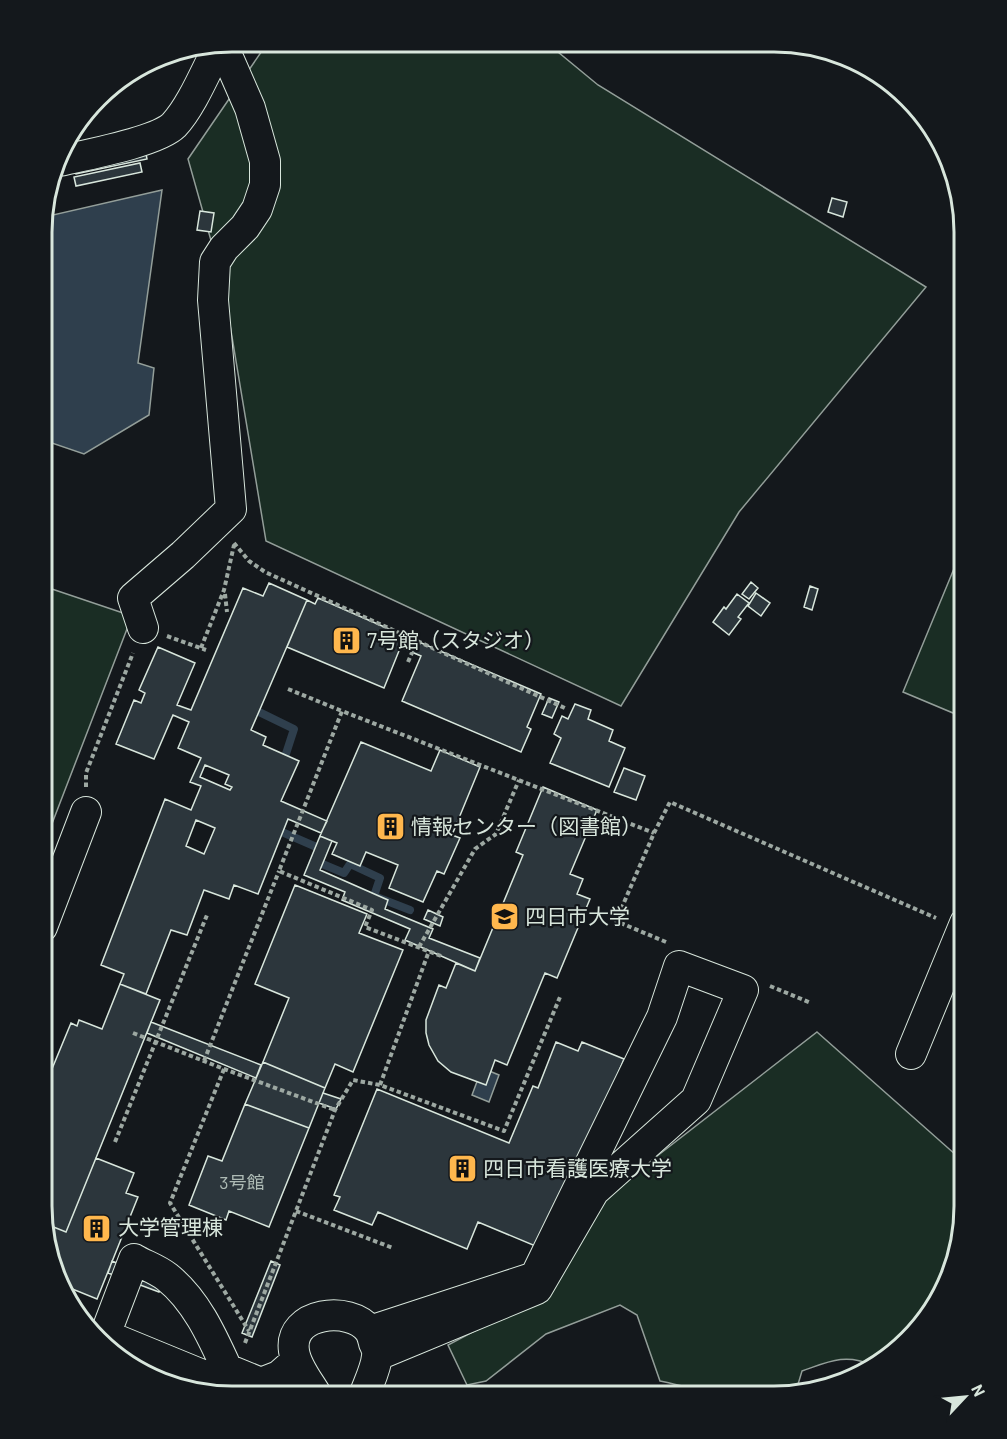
<svg xmlns="http://www.w3.org/2000/svg" width="1007" height="1439" viewBox="0 0 1007 1439" font-family="Barlow,'Noto Sans JP',sans-serif">
	<style>
		.green { fill: #1a2d24; stroke: #939e99; stroke-width: 1.5 }
		.water { fill: #2f3f4d; stroke: #939e99; stroke-width: 1.5 }
		.lines { fill: none; stroke-linecap: round; stroke-linejoin: round }
		.stream { stroke: #2f3f4d; stroke-width: 8 }
		.building { fill: #2c363c; stroke: #d8e6dc; stroke-width: 1.5; fill-rule: evenodd }
		.minor-casing { stroke: #d8e6dc; stroke-width: 32 }
		.path { stroke: #9da8a2; stroke-width: 4; stroke-dasharray: 4.5 3; stroke-linecap: butt }
		.minor { stroke: #14181c; stroke-width: 30 }
		.labels { text-anchor: middle; stroke-width: 4.5; stroke-linejoin: round; paint-order: stroke }
		.number-label { font-size: 18px; fill: #adbab4 }
		.poi-label { font-size: 21px; fill: #d8e6dc; stroke: #14181c; text-anchor: start }
		.rim { fill: none; stroke: #d8e6dc; stroke-width: 3 }
	</style>
	<rect width="100%" height="100%" fill="#14181c"/>
	<path class="green" d="M268 42 547 43 598 85 926 287 739 512 621 706 266 541 223 283 188 159Z
		M965 542V718L903 692Z
		M43 586 132 616 43 847Z
		M817 1032 965 1163V1219L933 1312 872 1365C845 1353 828 1362 802 1371L796 1391C759 1408 699 1389 660 1381L637 1315 620 1305 546 1334 486 1381 467 1385 448 1345 544 1294 603 1198Z"/>
	<path class="water" d="M162 190 138 363 154 368 149 415 84 454 43 440 44 217Z
		M482 1068 499 1075 489 1102 472 1095Z"/>
	<g class="lines">
		<path class="stream" d="M251 708 294 729 283 763
			M275 829 321 849 320 863 344 873 350 864 380 878 374 896 410 910"/>
	</g>
	<path class="building" d="M146 154 147 159 76 174 74 168Z
		M140 163 142 172 76 186 74 177Z
		M832 198 847 202 843 217 828 212Z
		M200 211 214 213 211 232 197 230Z
		M751 582 758 588 749 599 742 594Z
		M269 583 307 600 251 730 266 737 263 745 299 761 281 801 327 821 321 833 288 819 258 894 234 885 229 899 204 890 187 935 171 930 146 994 120 984 124 974 101 965 165 799 191 810 201 786 190 782 201 758 178 748 189 722 173 715 154 759 116 744 134 700 141 703 145 693 139 690 158 647 195 663 177 705 191 710 243 588 263 596ZM205 765 229 775 225 784 232 787 230 790 200 777ZM196 820 215 828 204 854 186 846Z
		M810 586 818 589 812 610 804 607Z
		M756 593 770 603 761 616 748 606Z
		M737 594 749 603 738 617 741 619 729 635 713 622 724 607 726 609Z
		M318 598 405 636 384 688 287 647 307 600 315 604Z
		M405 636 541 694 527 727 531 729 521 752 402 701 421 656 400 647Z
		M549 698 559 702 552 718 542 714Z
		M575 704 591 710 588 719 613 730 609 741 625 748 609 787 550 763 561 738 554 734 562 716 568 719Z
		M361 742 431 771 440 750 480 767 452 835 460 838 444 874 437 871 423 902 389 888 398 865 366 852 360 866 332 854 337 843 320 836Z
		M624 768 645 776 636 800 614 792Z
		M543 787 597 810 570 874 583 879 577 894 590 899 557 978 545 973 507 1065 495 1060 486 1085 451 1072 438 1061 429 1045 426 1033V1020L439 985 446 988 456 963 475 971 523 855 516 852Z
		M320 836 332 841 320 870 388 900 385 909 433 929 429 938 480 958 475 971 405 940 410 929 342 900 345 892 304 875Z
		M295 885 367 914 359 933 403 950 353 1072 335 1064 325 1088 263 1062 289 998 255 984Z
		M428 910 443 917 440 926 424 919Z
		M120 984 160 1000 66 1232 46 1224 42 1206V1093L71 1023 77 1026 79 1020 102 1029Z
		M151 1022 261 1065 256 1078 147 1033Z
		M556 1042 578 1051 582 1042 624 1059 545 1250 478 1222 467 1249 378 1212 372 1225 334 1210 340 1197 334 1195 377 1089 509 1143 533 1086 538 1088Z
		M263 1062 325 1088 309 1128 245 1104Z
		M323 1093 341 1099 336 1109 319 1103Z
		M245 1104 309 1128 269 1227 229 1211 226 1220 189 1205 208 1156 222 1161Z
		M96 1158 134 1173 126 1193 138 1197 97 1299 60 1284 46 1224 66 1232Z
		M112 1261 163 1283 159 1292 108 1273Z
		M271 1261 280 1265 252 1337 242 1333Z"/>
	<g class="lines">
		<defs>
			<path id="minor" d="M59 161C85 155 157 142 174 125 192 106 207 68 220 44
				M143 628 133 598 183 555 231 509 213 300 215 262 224 248 245 227 257 209 265 185V161L250 108 222 44
				M42 927 86 812
				M911 1054 965 923
				M370 1331 535 1277 662 1017 679 966 743 990 696 1100 594 1191 537 1289 378 1355
				M274 1396C254 1393 237 1382 217 1381L105 1335 134 1259C144 1265 157 1269 167 1277 196 1300 212 1336 227 1369L261 1383 279 1376 296 1361
				M317 1396C309 1382 296 1367 294 1351 288 1312 350 1305 369 1330 372 1334 373 1339 374 1343 376 1347 378 1352 377 1356 376 1369 368 1384 364 1396"/>
		</defs>
		<use href="#minor" class="minor-casing"/>
		<path class="path" d="M234 543 249 561 265 572 567 709
			M225 594 227 612
			M167 636 206 650
			M201 648 224 590 234 545
			M408 662 417 641
			M288 689 342 711
			M86 787V773L133 653
			M666 942 616 921 654 833 670 802 936 918
			M419 947 475 849 496 834 519 780
			M441 956 365 927 372 910 279 871 342 711 654 833
			M770 986 811 1003
			M133 1033 224 1069 335 1110
			M204 1061 279 871
			M224 1069 170 1203 249 1331
			M380 1085 429 951
			M115 1142 207 915
			M296 1211 393 1248
			M245 1343 335 1110 353 1080 380 1085 504 1131 560 997"/>
		<use href="#minor" class="minor"/>
	</g>
	<defs>
		<symbol id="building-square" viewBox="-11 -11 22 22"><rect x="-9" y="-9" width="18" height="18" rx="4" fill="#ffb74d" stroke="#14181c"/><path d="M-4-6H4V6H1V3H-1V6H-4ZM-2.5-4.3h1.7v1.8h-1.7ZM.8-4.3h1.7v1.8H.8ZM-2.5-1h1.7V.8h-1.7ZM.8-1h1.7V.8H.8Z" fill="#111"/></symbol>
		<symbol id="university-square" viewBox="-11 -11 22 22"><rect x="-9" y="-9" width="18" height="18" rx="4" fill="#ffb74d" stroke="#14181c"/><path d="M0-5L7-2L0 1L-7-2ZM-4 1L0 2.5L4 1V4Q0 6-4 4Z" fill="#111"/></symbol>
	</defs>
	<g fill-rule="evenodd">
		<use href="#building-square" x="330" y="624" width="33" height="33"/>
		<use href="#building-square" x="374" y="810" width="33" height="33"/>
		<use href="#university-square" x="488" y="900" width="33" height="33"/>
		<use href="#building-square" x="446" y="1152" width="33" height="33"/>
		<use href="#building-square" x="80" y="1212" width="33" height="33"/>
	</g>
	<g class="labels">
		<g class="number-label">
			<text x="242" y="1189">3号館</text>
		</g>
		<g class="poi-label">
			<text x="367" y="648">7号館（スタジオ）</text>
			<text x="411" y="834">情報センター（図書館）</text>
			<text x="525" y="924">四日市大学</text>
			<text x="483" y="1176">四日市看護医療大学</text>
			<text x="118" y="1235">大学管理棟</text>
		</g>
	</g>
	<path d="M0 0H1007V1439H0ZM232 52H774A180 180 0 0 1 954 232V1206A180 180 0 0 1 774 1386H232A180 180 0 0 1 52 1206V232A180 180 0 0 1 232 52Z" fill="#14181c" fill-rule="evenodd"/>
	<path class="rim" d="M232 52H774A180 180 0 0 1 954 232V1206A180 180 0 0 1 774 1386H232A180 180 0 0 1 52 1206V232A180 180 0 0 1 232 52Z"/>
	<g transform="translate(965 1397) rotate(64)" stroke="#14181c" stroke-width="4.5" paint-order="stroke">
	<path d="M0-4.5L10 22L0 15L-10 22Z" fill="#d8e6dc"/>
	<text y="-9" font-size="16" font-weight="bold" text-anchor="middle" fill="#d8e6dc">N</text>
	</g>
</svg>
